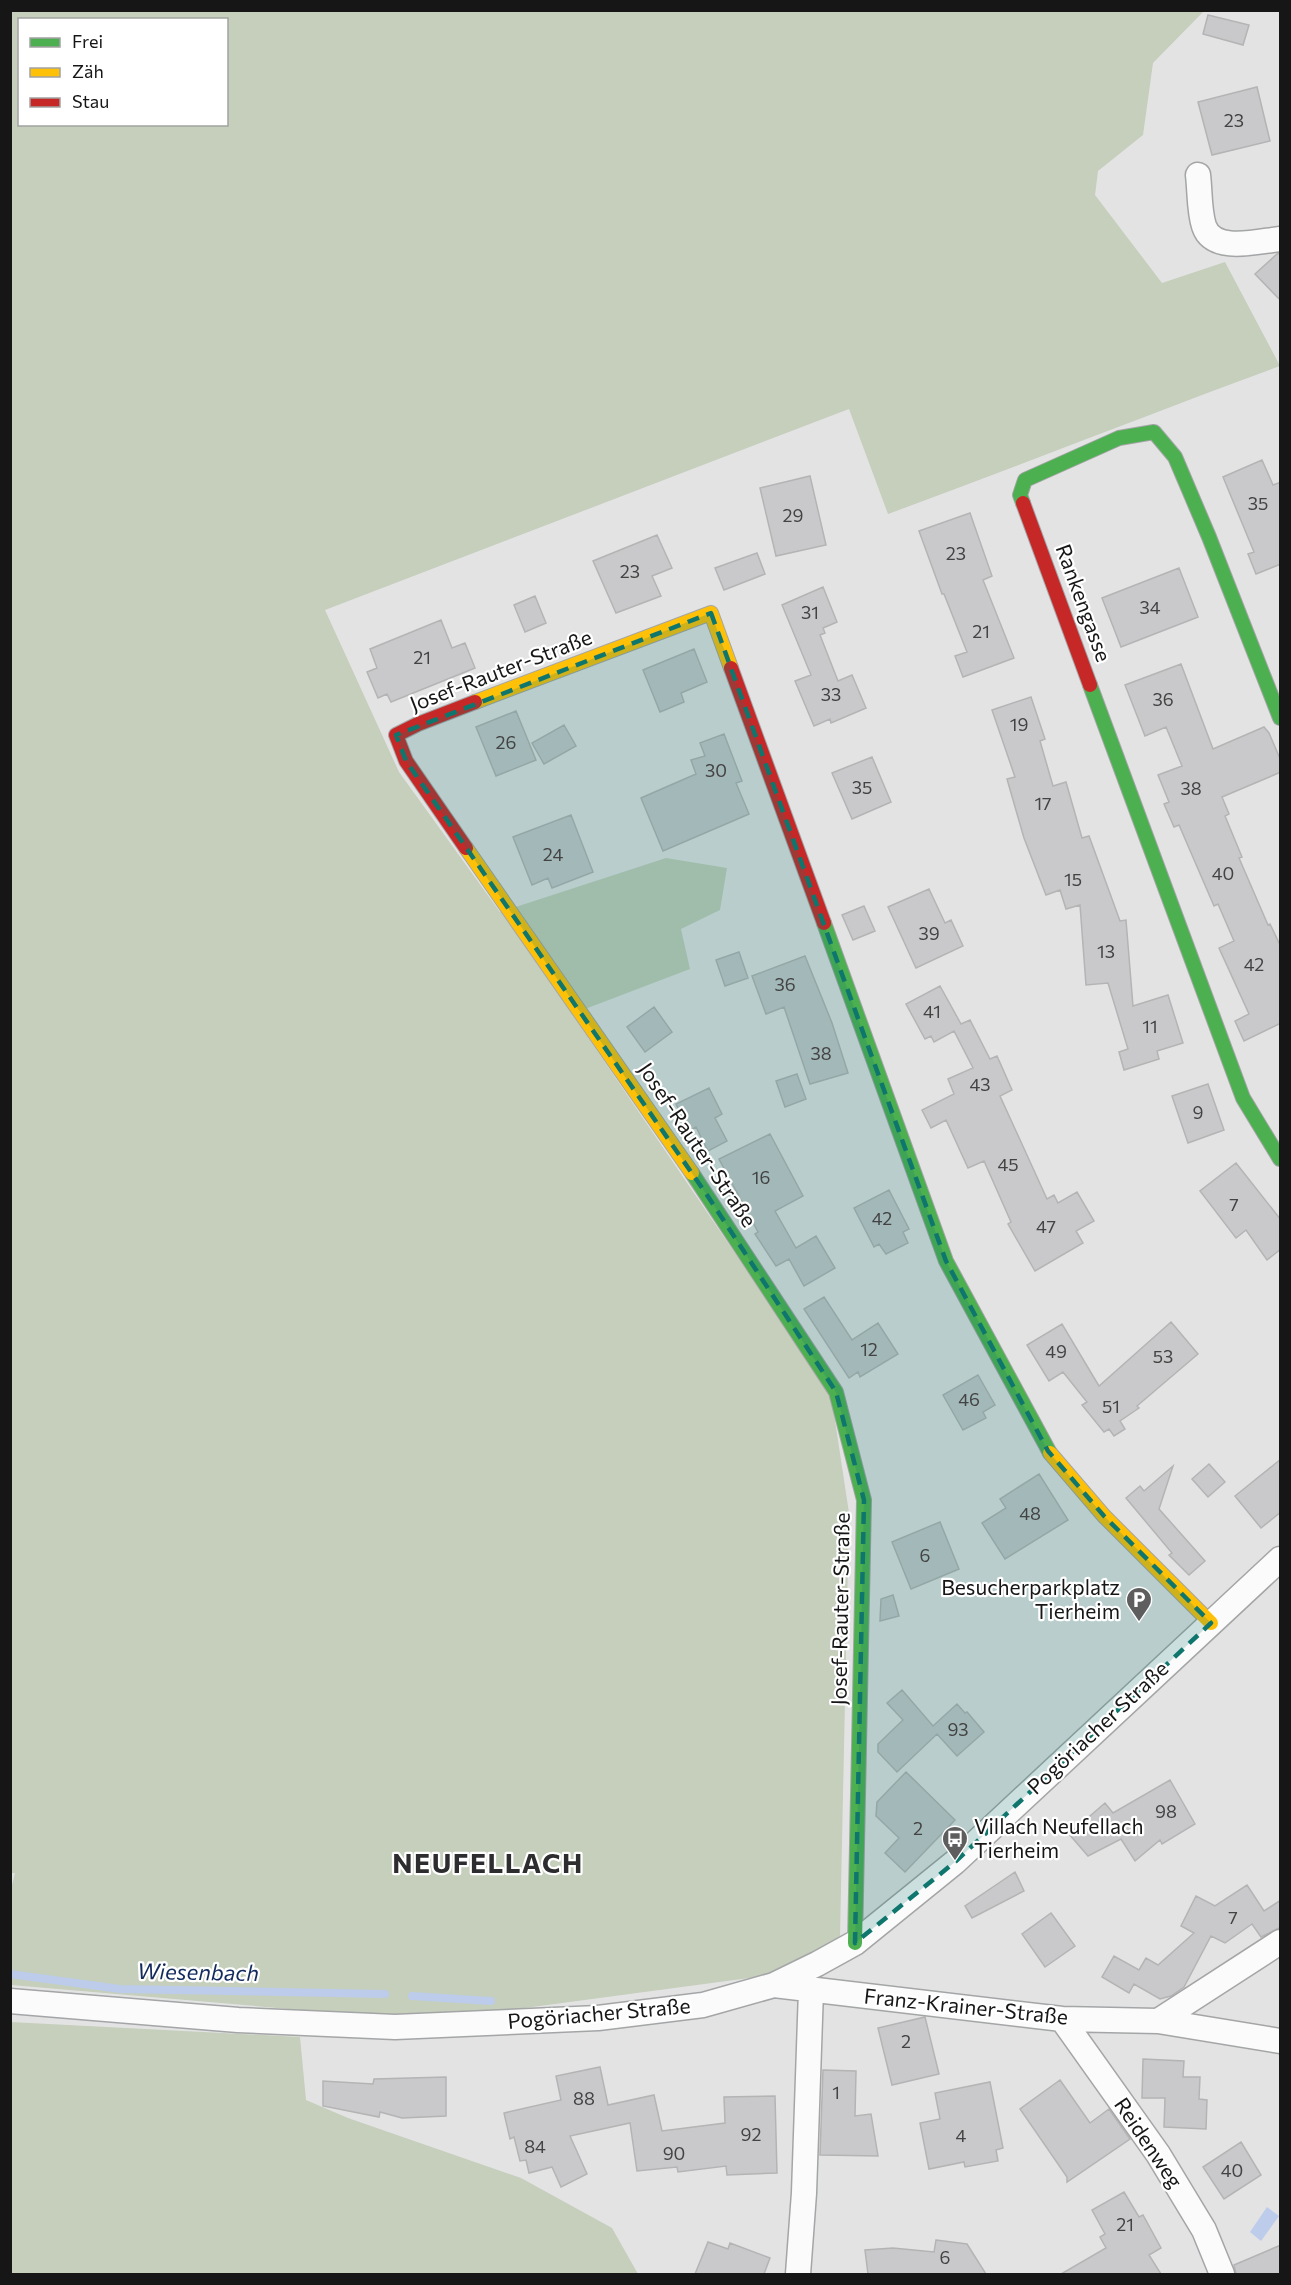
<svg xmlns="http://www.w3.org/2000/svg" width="1291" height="2285" viewBox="0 0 1291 2285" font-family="Commissioner,sans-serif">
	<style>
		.green { fill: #c5cfbc; fill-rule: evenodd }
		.water { fill: #bcccea }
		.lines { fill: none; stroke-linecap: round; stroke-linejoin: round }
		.stream { stroke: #bcccea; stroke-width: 8 }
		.building { fill: #c9c9cb; stroke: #b4b4b5; stroke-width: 1.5 }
		.street-casing { stroke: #a4a5a6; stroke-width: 27 }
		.fast-casing { stroke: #a4a5a6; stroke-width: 16 }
		.slow-casing { stroke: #a4a5a6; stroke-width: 16 }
		.jam-casing { stroke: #a4a5a6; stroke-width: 16 }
		.street { stroke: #fbfbfb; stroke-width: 24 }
		.fast { stroke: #4caf50; stroke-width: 14 }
		.slow { stroke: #ffc107; stroke-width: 14 }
		.jam { stroke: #c62828; stroke-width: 14 }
		.marked { fill: #0f766e; fill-opacity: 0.2; stroke: #0f766e; stroke-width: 4.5; stroke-dasharray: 12 8; stroke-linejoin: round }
		.labels { text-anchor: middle; stroke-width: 4.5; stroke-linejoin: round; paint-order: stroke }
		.number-label { font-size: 18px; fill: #434344 }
		.street-label { font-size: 21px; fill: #161617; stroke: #fff }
		.poi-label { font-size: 21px; fill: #161617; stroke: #fff; text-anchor: end }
		.water-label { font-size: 22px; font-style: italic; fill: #132a5d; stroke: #fff }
		.district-label { font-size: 27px; font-weight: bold; letter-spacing: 1.5px; fill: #2d2d30; stroke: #fff }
	</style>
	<rect width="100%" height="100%" fill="#e3e3e4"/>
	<path class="green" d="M10 11H1204L1153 63 1143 135 1098 171 1095 195 1162 283 1225 262 1280 366C1149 414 1019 466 888 514L849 409 325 610 399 772 500 912 666 858 727 868 720 910 681 929 690 969 572 1014 831 1394 849 1513 840 1936 793 1972 473 2015 383 2017 11 1985 10 1893 15 1873H10ZM20 20H226V124H20Z
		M10 2022 300 2037 306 2100 348 2118 521 2178 612 2228 638 2274H11Z"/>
	<path class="water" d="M1267 2207 1279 2216 1261 2241 1250 2232Z"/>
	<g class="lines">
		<path class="stream" d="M10 1974 120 1989 385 1994
			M412 1996 491 2001"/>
	</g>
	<path class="building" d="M1208 15 1249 25 1243 45 1203 34Z
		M1257 87 1270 141 1212 155 1198 102Z
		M1281 253V301L1255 274 1277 254Z
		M1262 460 1273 485 1281 482V564L1256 574 1248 554 1254 552 1223 477Z
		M810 476 826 545 776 556 760 488Z
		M970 513 992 576 983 580 1014 658 963 677 955 656 967 652 944 594H942L919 531Z
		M657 535 672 568 652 576 661 596 616 613 593 561Z
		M757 553 765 574 724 590 715 568Z
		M1179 568 1198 617 1121 647 1102 598Z
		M823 587 837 622 823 628 825 633 820 635 838 681 852 675 866 708 831 723 830 719 814 726 795 681 811 675 782 605Z
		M535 596 546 623 525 632 514 605Z
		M441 620 452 648 465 643 475 668 391 702 387 694 378 698 367 672 377 668 370 649Z
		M694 649 707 682 681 693 684 702 660 712 643 670Z
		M1181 664 1213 749 1264 727 1269 733 1281 761V772L1222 797 1229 814 1225 816 1242 857 1239 858 1268 925 1270 924 1281 947V1023L1244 1041 1235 1021 1249 1014 1219 948 1234 941 1218 904 1214 906 1179 825 1174 827 1164 804 1169 802 1158 775 1182 766 1166 727 1145 736 1125 685Z
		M1031 697 1045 739 1040 741 1053 786 1066 782 1082 838 1089 836 1120 921 1126 920 1133 1006 1168 995 1183 1043 1157 1051 1159 1059 1124 1070 1119 1052 1128 1049 1108 983 1086 985 1080 905 1066 909 1060 890 1046 895 1024 838 1007 779 1015 777 992 710Z
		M516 711 536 760 496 776 476 727Z
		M564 725 576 746 544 764 532 743Z
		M724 734 742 781 736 783 749 814 663 851 641 798 696 774 691 760 705 756 700 743Z
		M872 757 891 802 852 819 832 773Z
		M571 815 593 872 552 888 548 878 532 885 513 837Z
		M929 889 945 923 951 920 963 946 916 968 888 907Z
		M864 906 875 931 853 940 842 915Z
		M739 952 748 978 725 986 716 960Z
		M805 956 832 1023 848 1073 810 1084 784 1007 766 1014 752 976Z
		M940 986 961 1024 970 1020 990 1059 997 1056 1012 1090 1000 1096 1047 1199 1054 1195 1058 1203 1077 1192 1094 1221 1076 1231 1083 1243 1035 1271 1008 1224 1011 1222 984 1161 968 1168 946 1120 931 1128 922 1110 954 1094 948 1079 973 1068 954 1031 934 1042 931 1036 925 1039 906 1004Z
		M654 1007 672 1032 645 1052 627 1027Z
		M797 1074 806 1099 785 1107 776 1081Z
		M1208 1084 1224 1130 1188 1143 1172 1096Z
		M709 1088 722 1114 715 1118 727 1141 708 1151 696 1127 689 1131 676 1104Z
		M770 1134 803 1196 775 1211 796 1248 816 1236 835 1268 804 1286 789 1259 776 1266 755 1234 758 1232 719 1159Z
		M1236 1163 1281 1220V1249L1267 1260 1246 1230 1236 1238 1200 1191Z
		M889 1190 909 1229 903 1232 908 1243 886 1254 879 1244 874 1247 854 1208Z
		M824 1297 852 1340 878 1323 898 1354 860 1377 858 1372 849 1378 804 1309Z
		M1171 1322 1198 1354 1137 1406 1139 1408 1120 1421 1125 1429 1114 1436 1109 1429 1104 1432 1082 1405 1087 1402 1063 1372 1049 1381 1027 1345 1062 1324 1099 1386Z
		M978 1375 995 1405 983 1412 986 1418 963 1430 943 1395Z
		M1281 1459V1512L1261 1528 1235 1496Z
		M1209 1464 1225 1482 1208 1497 1192 1479Z
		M1173 1466 1159 1509 1205 1561 1189 1575 1169 1555 1172 1553 1126 1498 1140 1486 1144 1491Z
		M1039 1474 1068 1520 1005 1559 982 1523 1006 1508 1000 1499Z
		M940 1522 959 1569 911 1589 892 1542Z
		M893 1595 899 1616 880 1621 881 1599Z
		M902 1690 933 1726 957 1704 965 1713 967 1712 984 1732 957 1756 937 1734 897 1772 878 1752V1744L903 1720 887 1703Z
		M906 1772 955 1820 905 1872 885 1853 899 1838 876 1816 877 1802Z
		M1170 1780 1195 1824 1162 1844 1160 1840 1135 1861 1121 1839 1088 1856 1069 1834 1105 1803 1113 1813Z
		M1015 1872 1024 1891 972 1918 965 1906Z
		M1247 1885 1264 1911 1281 1900V1927L1261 1937 1252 1924 1225 1943 1211 1936 1184 1987 1171 1996 1160 1999 1134 1984 1129 1993 1102 1977 1114 1956 1139 1970 1146 1958 1158 1965 1194 1933 1181 1926 1196 1896 1215 1906Z
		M1051 1913 1075 1946 1045 1967 1022 1934Z
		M925 2017 939 2074 892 2085 878 2028Z
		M1143 2059 1184 2061 1183 2077H1200L1199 2099 1207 2100 1206 2129 1164 2127 1165 2098H1142Z
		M600 2067 608 2105 654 2095 662 2131 725 2123 724 2097 775 2096 777 2173 727 2175 726 2166 678 2172 677 2167 637 2171 630 2123 570 2136 587 2174 561 2187 552 2167 529 2173 526 2160 520 2161 514 2137 510 2139 504 2113 561 2100 556 2076Z
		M823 2070 856 2071 855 2116 871 2114 878 2156 820 2155Z
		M446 2077V2116L402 2118 380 2112 379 2117 323 2106V2081L373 2084 374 2079Z
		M1060 2080 1090 2123 1109 2109 1130 2139 1067 2182V2177L1020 2109Z
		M990 2082 1003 2148 996 2150 998 2161 965 2167 964 2162 929 2169 920 2123 940 2119 935 2093Z
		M1241 2142 1261 2175 1224 2199 1203 2167Z
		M1124 2192 1139 2217 1143 2215 1161 2248 1149 2255 1161 2274H1061L1106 2248 1100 2237 1105 2234 1092 2210Z
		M936 2240 967 2244 986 2274H868L865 2250 893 2248 934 2252Z
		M708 2242 728 2249 730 2243 770 2258 764 2274H695Z
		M1281 2245V2274H1236L1234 2265Z"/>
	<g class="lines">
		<defs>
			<path id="street" d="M1198 175C1200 191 1199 211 1204 226 1213 254 1259 241 1280 239
				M774 1985 1062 2019 1158 2021 1280 2041
				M10 2001 238 2020 395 2027 598 2018 703 2005 774 1985 817 1964 855 1943 955 1862 1280 1559
				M1062 2019 1158 2154 1204 2230 1222 2274
				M1158 2021 1280 1942
				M798 2274 804 2193 811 1990"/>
			<path id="fast" d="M1023 503 1020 495 1025 480 1119 438 1154 432 1175 457 1209 537 1280 718
				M1090 685 1243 1098 1280 1159
				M824 923 946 1261 1050 1453
				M692 1173 836 1392 864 1500 855 1943"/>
			<path id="slow" d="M475 702 711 613 731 668
				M466 848 692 1173
				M1050 1453 1104 1516 1211 1623"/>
			<path id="jam" d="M1023 503 1090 685
				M731 668 824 923
				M466 848 406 761 396 735 418 724 475 702"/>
		</defs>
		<use href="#street" class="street-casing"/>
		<use href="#fast" class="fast-casing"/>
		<use href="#slow" class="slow-casing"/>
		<use href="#jam" class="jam-casing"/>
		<use href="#street" class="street"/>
		<use href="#fast" class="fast"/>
		<use href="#slow" class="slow"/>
		<use href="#jam" class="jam"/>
	</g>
	<path class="marked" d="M711 613 946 1261 1048 1451 1104 1516 1211 1623 955 1862 855 1943 864 1500 836 1392 707 1195 406 761 396 735Z"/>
	<defs>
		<symbol id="parking-pin" viewBox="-11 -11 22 30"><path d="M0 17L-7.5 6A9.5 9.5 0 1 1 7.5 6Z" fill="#5e5e5f" stroke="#fff"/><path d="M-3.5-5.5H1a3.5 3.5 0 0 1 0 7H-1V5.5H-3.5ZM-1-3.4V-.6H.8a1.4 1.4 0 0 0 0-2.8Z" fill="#fff"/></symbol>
		<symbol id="bus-pin" viewBox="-11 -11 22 30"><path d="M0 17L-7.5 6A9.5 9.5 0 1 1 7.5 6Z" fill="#5e5e5f" stroke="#fff"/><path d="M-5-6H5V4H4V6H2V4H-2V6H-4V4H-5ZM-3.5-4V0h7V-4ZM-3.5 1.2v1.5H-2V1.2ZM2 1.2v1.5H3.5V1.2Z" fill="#fff"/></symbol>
	</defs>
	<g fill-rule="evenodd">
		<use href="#parking-pin" x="1124" y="1585" width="30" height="40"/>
		<use href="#bus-pin" x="940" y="1824" width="30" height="40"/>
	</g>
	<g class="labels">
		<g class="number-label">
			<text x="1234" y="127">23</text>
			<text x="1258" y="510">35</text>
			<text x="793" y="522">29</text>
			<text x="956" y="560">23</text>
			<text x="630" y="578">23</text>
			<text x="1150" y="614">34</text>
			<text x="810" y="619">31</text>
			<text x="981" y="638">21</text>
			<text x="422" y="664">21</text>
			<text x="831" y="701">33</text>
			<text x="1163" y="706">36</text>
			<text x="1019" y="731">19</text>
			<text x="506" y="749">26</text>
			<text x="716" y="777">30</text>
			<text x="862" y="794">35</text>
			<text x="1191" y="795">38</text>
			<text x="1043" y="810">17</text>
			<text x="553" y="861">24</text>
			<text x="1223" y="880">40</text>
			<text x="1073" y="886">15</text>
			<text x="929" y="940">39</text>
			<text x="1106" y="958">13</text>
			<text x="1254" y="971">42</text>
			<text x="785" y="991">36</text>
			<text x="932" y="1018">41</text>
			<text x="1150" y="1033">11</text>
			<text x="821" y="1060">38</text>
			<text x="980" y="1091">43</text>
			<text x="1198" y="1119">9</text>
			<text x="1008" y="1171">45</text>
			<text x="761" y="1184">16</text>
			<text x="1234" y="1211">7</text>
			<text x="882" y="1225">42</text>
			<text x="1046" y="1233">47</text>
			<text x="869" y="1356">12</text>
			<text x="1056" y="1358">49</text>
			<text x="1163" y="1363">53</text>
			<text x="969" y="1406">46</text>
			<text x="1111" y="1413">51</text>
			<text x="1030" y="1520">48</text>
			<text x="925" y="1562">6</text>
			<text x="958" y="1736">93</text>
			<text x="1166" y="1818">98</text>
			<text x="918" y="1835">2</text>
			<text x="1233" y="1924">7</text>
			<text x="906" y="2048">2</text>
			<text x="836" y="2099">1</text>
			<text x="584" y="2105">88</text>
			<text x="751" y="2141">92</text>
			<text x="961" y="2142">4</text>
			<text x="535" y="2153">84</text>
			<text x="674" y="2160">90</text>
			<text x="1232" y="2177">40</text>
			<text x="1125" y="2231">21</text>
			<text x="945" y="2264">6</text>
		</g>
		<g class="street-label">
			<text transform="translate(1083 603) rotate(70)" y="7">Rankengasse</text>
			<text transform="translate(501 671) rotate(-21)" y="7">Josef-Rauter-Straße</text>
			<text transform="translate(697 1145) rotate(56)" y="7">Josef-Rauter-Straße</text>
			<text transform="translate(841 1609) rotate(-89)" y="7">Josef-Rauter-Straße</text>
			<text transform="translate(1098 1728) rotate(-43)" y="7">Pogöriacher Straße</text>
			<text transform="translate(966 2007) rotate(6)" y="7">Franz-Krainer-Straße</text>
			<text transform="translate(599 2014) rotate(-5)" y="7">Pogöriacher Straße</text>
			<text transform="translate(1148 2143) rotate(56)" y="7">Reidenweg</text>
		</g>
		<g class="poi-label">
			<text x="1120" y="1595">Besucherparkplatz<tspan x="1120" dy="24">Tierheim</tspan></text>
			<text x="974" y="1834" text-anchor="start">Villach Neufellach<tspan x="974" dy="24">Tierheim</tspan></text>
		</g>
		<g class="water-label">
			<text transform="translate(198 1972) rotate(1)" y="8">Wiesenbach</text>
		</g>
		<g class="district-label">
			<text x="488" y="1873">NEUFELLACH</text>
		</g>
	</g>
	<rect width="1291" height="2285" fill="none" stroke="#161617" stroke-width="24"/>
	<rect x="18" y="18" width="210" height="108" fill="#ffffff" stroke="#a2a2a2" stroke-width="1.5"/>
	<rect x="30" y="38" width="30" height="9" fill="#4caf50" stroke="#a2a2a2" stroke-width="1.5"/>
	<text x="72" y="48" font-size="18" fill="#161617">Frei</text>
	<rect x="30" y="68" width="30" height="9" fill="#ffc107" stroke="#a2a2a2" stroke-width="1.5"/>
	<text x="72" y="78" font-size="18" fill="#161617">Zäh</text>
	<rect x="30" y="98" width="30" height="9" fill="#c62828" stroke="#a2a2a2" stroke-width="1.5"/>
	<text x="72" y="108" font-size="18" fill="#161617">Stau</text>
</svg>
